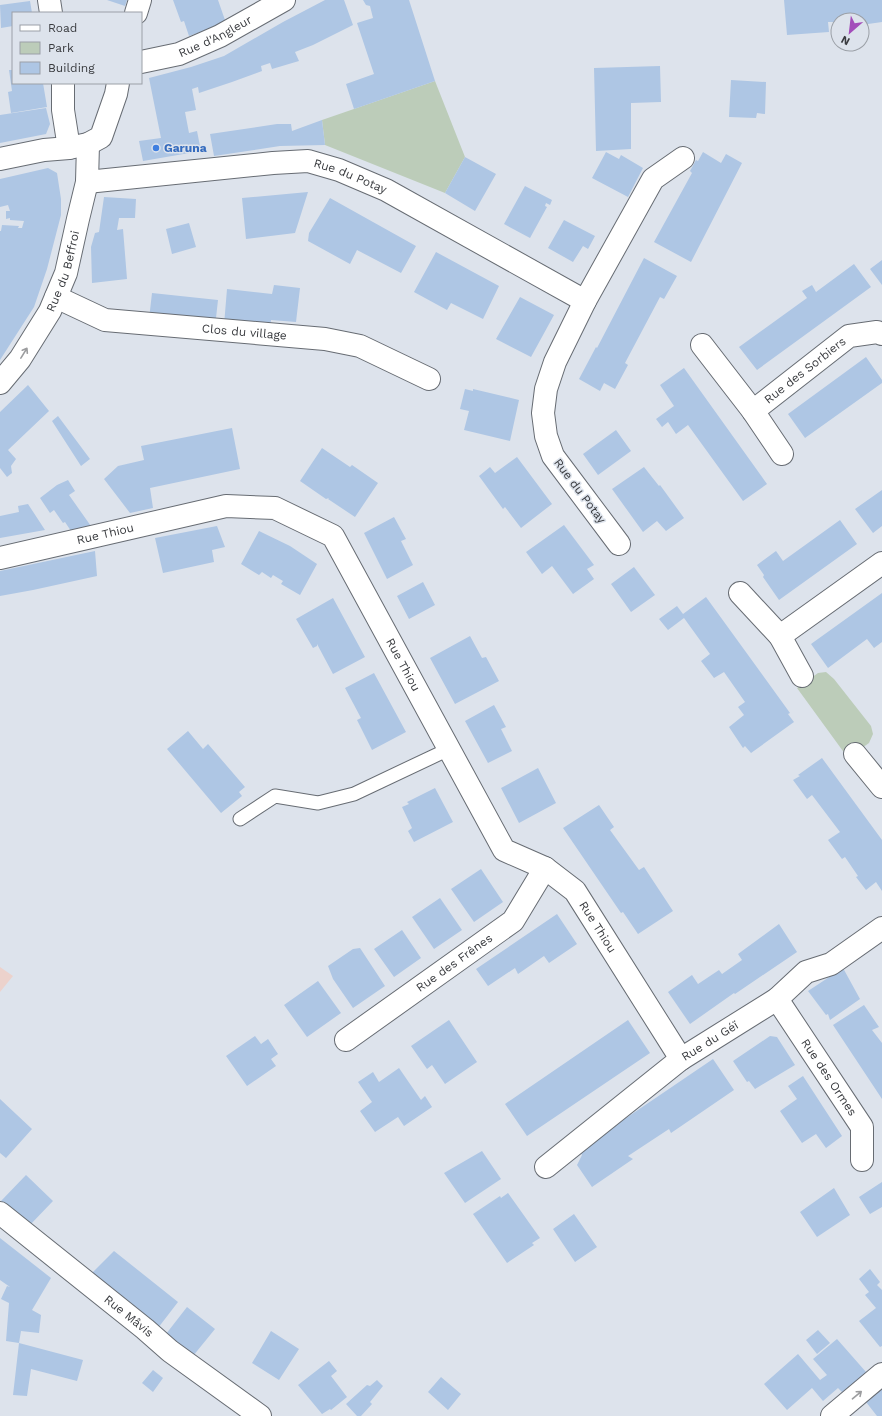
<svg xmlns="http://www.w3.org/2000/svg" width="882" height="1416" viewBox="0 0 882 1416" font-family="'Work Sans',sans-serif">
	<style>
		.education { fill: #ecd2cc }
		.green { fill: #bcccb9 }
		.building { fill: #aec6e4 }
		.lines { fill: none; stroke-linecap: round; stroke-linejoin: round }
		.lane-casing { stroke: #676c73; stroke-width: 15 }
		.street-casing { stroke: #676c73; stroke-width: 24 }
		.lane { stroke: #fff; stroke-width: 13 }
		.street { stroke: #fff; stroke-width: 22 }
		.oneway { stroke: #9c9d9f }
		.shop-dot { fill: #3f7fe0; stroke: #dde3ec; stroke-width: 1.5 }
		.labels { text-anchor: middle; stroke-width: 3; stroke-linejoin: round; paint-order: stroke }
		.street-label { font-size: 12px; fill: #393b3f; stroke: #dde3ec }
		.shop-label { font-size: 12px; font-weight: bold; fill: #366cbe; stroke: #dde3ec; text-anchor: start }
	</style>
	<rect width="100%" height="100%" fill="#dde3ec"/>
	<path class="education" d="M0 967 13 976 0 992Z"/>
	<path class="green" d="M435 81 465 157 445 193 325 145 322 120Z
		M826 672 834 679 871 726 873 734 869 743 848 758 797 688 818 673Z"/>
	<path class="building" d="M107 0H127L125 6Z
		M173 0H218L226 23 189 36 184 21 181 22Z
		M325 0H344L353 25 313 45 295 52 299 61 272 69 270 63 261 66 262 71 232 82 199 93 198 87 192 89 196 110 185 112 189 133 197 131 201 151 143 161 139 141 161 138 149 78 191 67 224 56 283 22Z
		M363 0H409L435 81 354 109 346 84 374 74 357 23 373 18 370 6 366 5Z
		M784 0H882V22L868 24 867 28H862V20H838V28H836V22H828L829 32 787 35Z
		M30 1 32 13H13V26L1 28 0 5Z
		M660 66 661 102 631 103V149L596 151 594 68Z
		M9 70H13V83H43L47 107 11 113 8 92 12 91Z
		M731 80 766 82 765 114 757 113 756 118 729 117Z
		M46 108 50 124 46 134 0 143V115Z
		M322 120 325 145 280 146 214 156 210 134 277 124H291L292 131Z
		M606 152 619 159 621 155 643 168 628 197 592 178Z
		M703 152 721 163 726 154 742 163 691 262 654 242 692 173 690 171 696 160 698 161Z
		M465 157 496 174 475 211 445 193Z
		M48 168 57 173 61 199V215L47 269 34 307 0 360V231H1L2 225 19 226 18 228H22L24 221 10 220V218L6 219V211H10L8 205 0 207V179Z
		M525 186 552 200 550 205 546 203 545 206 547 207 530 238 504 224Z
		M308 192 295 233 246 239 242 198Z
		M104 197 136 199 135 218H119L117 230 123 229 127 279 92 283 91 247 95 233 99 232Z
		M330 198 416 246 401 273 357 250 350 264 308 241 309 233Z
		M564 220 595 236 588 249 583 246 573 262 548 248Z
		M189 223 196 247 172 254 166 229Z
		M436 252 499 286 483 319 451 303 447 310 414 292Z
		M644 258 677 276 664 299 660 297 625 363 628 365 615 389 604 383 600 391 579 379 596 347 597 348Z
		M882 260V285L870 269Z
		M854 264 871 287 757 370 739 347 807 298 802 291 812 285 816 292Z
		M274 285 300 288 296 322 271 320 270 330 224 325 227 289 272 294Z
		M152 293 218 300 215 327 149 319Z
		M520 297 554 315 531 357 496 339Z
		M866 357 882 380V383L805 438 788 414Z
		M684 368 767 484 743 501 688 425 676 434 668 422 662 427 656 419 674 406 660 385Z
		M28 385 49 411 8 450 16 459 11 466 12 473 7 477 0 468V412Z
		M465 389 473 391V389L519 400 510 441 464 430 469 411 460 409Z
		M58 416 90 459 81 466 52 421Z
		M232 428 240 469 150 488 153 508 130 513 104 479 118 466 144 460 141 446Z
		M616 430 631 451 598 475 583 454Z
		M322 448 350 467 352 465 378 483 355 517 328 499 329 498 326 499 300 481Z
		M517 457 552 504 521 528 505 507 503 509 479 476 490 467 495 473Z
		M644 467 659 486 660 485 684 518 666 531 657 521 643 532 612 489Z
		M68 480 75 491 69 495 93 529 73 534 65 522 63 523 54 510 50 513 40 498 57 485Z
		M882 490V526L873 533 855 509Z
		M28 504 45 530 0 538V516L19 512 18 506Z
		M394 517 406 539 401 541 413 565 387 579 364 533Z
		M840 520 857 544 779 600 763 577 764 575 757 565 776 551 783 561Z
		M564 525 594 565 587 569 594 579 573 594 552 566 542 574 526 552Z
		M217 526 225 547 212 550 214 562 163 573 155 538Z
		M259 531 290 546 317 564 300 595 281 584 283 581 273 575 271 578 262 572 259 575 241 564Z
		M95 551 97 576 33 590 0 596V571Z
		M634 567 655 595 631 612 611 584Z
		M423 582 435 605 409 619 397 596Z
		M882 593V642L874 648 867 639 828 668 811 644Z
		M706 597 790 713 788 714 794 722 751 753 745 746 743 748 729 727 744 715 738 707 745 702 724 672 714 678 701 661 710 654 684 618 668 630 659 619 677 606 683 614Z
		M333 598 365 657 333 674 317 644V646L313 648 296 619Z
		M470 636 482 658 486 657 499 681 455 704 430 658Z
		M374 673 406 732 372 750 357 720 361 718 345 688Z
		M494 705 506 727 501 729 512 751 488 763 465 721Z
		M188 731 203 749 208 744 245 787 239 792 242 796 221 813 167 749Z
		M822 758 882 840V891L876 882 866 890 856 877 858 876 845 857 842 859 828 840 840 832 812 795 807 799 793 780 800 776 798 775Z
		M538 768 556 803 519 823 501 788Z
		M435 788 453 822 414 842 408 831 412 828 402 807 409 804 407 802Z
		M599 805 614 827 610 830 639 870 644 867 673 911 638 934 623 912 621 913 563 828Z
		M481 869 503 902 474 922 451 889Z
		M440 898 462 930 434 949 412 917Z
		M557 914 577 944 549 963 544 956 518 974 515 968 488 986 476 969Z
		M779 924 797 952 735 994 734 993 690 1024 668 992 692 975 698 984 719 970 722 974 742 960 738 954Z
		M402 930 421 958 394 977 374 949Z
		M360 948 385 986 353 1008 333 979 328 966 353 949Z
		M843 968 860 999 830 1020 828 1014 826 1015 808 991Z
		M318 981 341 1013 307 1037 284 1005Z
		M864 1005 879 1027 872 1030 882 1043V1099L833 1025Z
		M449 1020 477 1062 445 1084 432 1065 427 1069 411 1046Z
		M628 1020 650 1053 527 1136 505 1104Z
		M255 1036 261 1044 268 1039 278 1054 271 1059 276 1066 247 1086 226 1056Z
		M770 1036 777 1037 795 1065 755 1089 749 1081 747 1082 733 1061Z
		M713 1059 734 1090 671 1133 669 1129 628 1156 633 1159 592 1187 577 1165 582 1155 579 1150Z
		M399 1068 421 1100 425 1096 432 1107 404 1126 398 1117 375 1132 360 1111 372 1102 358 1082 373 1072 379 1082Z
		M803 1076 842 1136 826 1148 816 1134 802 1143 780 1111 797 1099 788 1086Z
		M0 1099 32 1129 6 1158 0 1153Z
		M482 1151 501 1179 465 1203 444 1173Z
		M26 1175 53 1201 29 1226 1 1201Z
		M882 1182V1207L870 1214 859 1197Z
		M834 1188 850 1215 817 1237 800 1212Z
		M508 1193 540 1238 532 1243 534 1245 507 1263 473 1214 500 1196 501 1198Z
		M574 1214 597 1247 575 1262 553 1229Z
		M0 1238 51 1278 32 1310 41 1315 39 1333 21 1331 19 1343 6 1341 9 1303 1 1299 7 1286 10 1287 0 1280Z
		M114 1251 178 1302 158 1328 91 1274Z
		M870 1269 880 1282 877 1285 882 1290V1346L880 1347 859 1321 876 1308 865 1295 869 1292 859 1279Z
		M187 1307 215 1329 193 1356 166 1334Z
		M818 1330 830 1343 817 1354 806 1340Z
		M271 1331 299 1349 279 1380 252 1363Z
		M837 1339 866 1372 843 1393 838 1388 823 1401 812 1388 787 1410 764 1384 798 1354 820 1380 827 1375 813 1359Z
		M19 1343 83 1360 77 1381 31 1369 27 1396 13 1395Z
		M329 1361 337 1371 331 1376 347 1397 331 1410 330 1409 322 1414 298 1385Z
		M153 1370 163 1378 153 1392 142 1383Z
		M441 1377 461 1394 448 1410 428 1392Z
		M377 1380 383 1386 370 1402 372 1404 361 1416H357L346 1404 367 1385 370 1386Z
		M882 1388V1416H877L866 1402Z"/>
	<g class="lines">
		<defs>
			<path id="lane" d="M240 819 275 796 318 803 354 794 449 749"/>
			<g id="street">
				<path d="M49 0 51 13"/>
				<path d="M136 13 140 0"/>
				<path id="s1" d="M141 62 179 54 220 36 284 0"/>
				<path d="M63 83V110L69 148"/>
				<path d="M0 159 44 150 69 148 88 144 101 137 116 94 118 83"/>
				<path id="s2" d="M87 182 273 163 308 161 339 170 386 190 585 301"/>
				<path id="s3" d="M56 297 105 320 325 339 360 346 429 379"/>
				<path d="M702 345 753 411 782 454"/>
				<path id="s4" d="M0 383 20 359 50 311 66 273 78 219 87 182 88 144"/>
				<path id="s5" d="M753 411 849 336 877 332 882 334"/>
				<path d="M619 544 553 456 546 436 543 413 546 389 555 362 585 301 653 179 683 158"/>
				<path id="s6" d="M0 558 226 506 275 508 333 536 504 850 545 868 575 891 681 1059"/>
				<path d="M740 593 780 636 802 676"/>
				<path d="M780 636 882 563"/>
				<path d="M855 754 882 787"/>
				<path id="s7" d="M777 999 862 1127V1160"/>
				<path id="s8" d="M346 1040 513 921 545 868"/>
				<path id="s9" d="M546 1167 681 1059 777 999 806 972 831 964 882 928"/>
				<path id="s10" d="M0 1213 145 1329 170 1351 260 1416"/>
				<path d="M832 1416 882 1374"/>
			</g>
		</defs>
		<use href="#lane" class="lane-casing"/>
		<use href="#street" class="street-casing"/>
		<use href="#lane" class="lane"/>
		<use href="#street" class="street"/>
	</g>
	<defs><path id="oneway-shaft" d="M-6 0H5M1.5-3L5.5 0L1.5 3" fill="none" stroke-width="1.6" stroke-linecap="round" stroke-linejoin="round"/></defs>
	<g class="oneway">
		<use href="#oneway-shaft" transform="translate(24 353) rotate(-58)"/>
		<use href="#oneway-shaft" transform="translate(857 1395) rotate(-40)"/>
	</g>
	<circle class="shop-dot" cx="156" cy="148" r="4"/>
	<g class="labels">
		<g class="street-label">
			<text dy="4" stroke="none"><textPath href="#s1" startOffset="79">Rue d'Angleur</textPath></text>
			<text dy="4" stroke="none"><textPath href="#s2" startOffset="267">Rue du Potay</textPath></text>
			<text dy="4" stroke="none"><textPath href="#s4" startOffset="130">Rue du Beffroi</textPath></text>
			<text dy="4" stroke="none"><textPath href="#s3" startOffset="194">Clos du village</textPath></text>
			<text dy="4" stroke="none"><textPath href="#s5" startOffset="66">Rue des Sorbiers</textPath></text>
			<text transform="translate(580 491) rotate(53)" y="4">Rue du Potay</text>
			<text dy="4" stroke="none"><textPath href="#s6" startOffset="108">Rue Thiou</textPath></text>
			<text dy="4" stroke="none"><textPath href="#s6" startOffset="492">Rue Thiou</textPath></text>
			<text dy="4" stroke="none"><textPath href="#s6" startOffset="828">Rue Thiou</textPath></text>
			<text dy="4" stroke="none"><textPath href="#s8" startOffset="133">Rue des Frênes</textPath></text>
			<text dy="4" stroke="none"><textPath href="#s9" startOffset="207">Rue du Géï</textPath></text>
			<text dy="4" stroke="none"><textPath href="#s7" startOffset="94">Rue des Ormes</textPath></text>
			<text dy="4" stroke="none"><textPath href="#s10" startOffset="165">Rue Mâvis</textPath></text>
		</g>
		<g class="shop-label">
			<text x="164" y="152">Garuna</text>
		</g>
	</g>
	<rect x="12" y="12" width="130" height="72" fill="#dde3ec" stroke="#9ba0a7"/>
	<rect x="20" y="25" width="20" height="6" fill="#ffffff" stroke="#9ba0a7"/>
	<text x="48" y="32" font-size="12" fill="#393b3f">Road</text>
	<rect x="20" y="42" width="20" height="12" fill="#bcccb9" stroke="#9ba0a7"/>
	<text x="48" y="52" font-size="12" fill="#393b3f">Park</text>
	<rect x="20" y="62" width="20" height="12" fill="#aec6e4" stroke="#9ba0a7"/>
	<text x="48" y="72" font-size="12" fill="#393b3f">Building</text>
	<g transform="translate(850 32) rotate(208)"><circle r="19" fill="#dde3ec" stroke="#9ba0a7"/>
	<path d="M0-3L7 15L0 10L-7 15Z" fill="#a34dba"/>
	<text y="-6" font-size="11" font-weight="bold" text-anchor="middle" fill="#393b3f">N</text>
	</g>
</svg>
